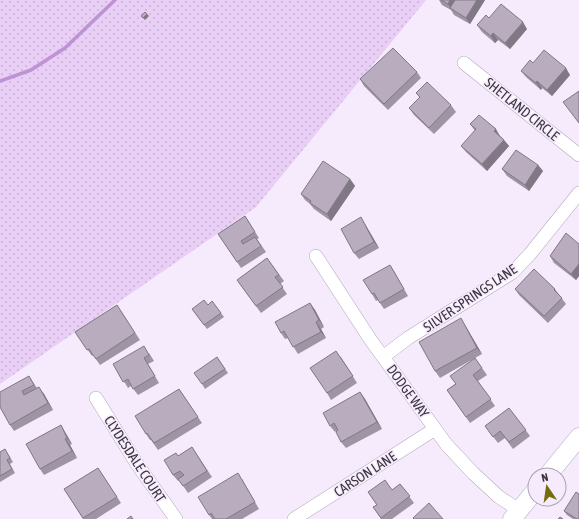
<svg xmlns="http://www.w3.org/2000/svg" width="579" height="519" viewBox="0 0 579 519" font-family="'Asap Condensed',sans-serif">
	<style>
		.grass { fill: url(#grass-dots) }
		.lines { fill: none; stroke-linecap: round; stroke-linejoin: round }
		.stream { stroke: #be93d3; stroke-width: 3.5 }
		.street-casing { stroke: #b4a8ba; stroke-width: 14 }
		.secondary-casing { stroke: #b4a8ba; stroke-width: 19 }
		.street { stroke: #fff; stroke-width: 13 }
		.secondary { stroke: #fff; stroke-width: 18 }
		.wall { fill: #9e94a3 }
		.shaded-wall { fill: #817885 }
		.building { fill: #b8acbe; stroke: #817885 }
		.labels { text-anchor: middle; stroke-width: 3; stroke-linejoin: round; paint-order: stroke }
		.street-label { font-size: 14px; fill: #3b363d; stroke: #f6eafd }
	</style>
	<defs>
		<pattern id="grass-dots" width="8" height="8" patternUnits="userSpaceOnUse"><rect width="8" height="8" fill="#e9cef6"/><path d="M2 2h.1M6 6h.1" fill="none" stroke="#c9b2d4" stroke-width="1.8" stroke-linecap="round"/></pattern>
	</defs>
	<rect width="100%" height="100%" fill="#f6eafd"/>
	<path class="grass" d="M0 0H426L256 207 0 384Z"/>
	<g class="lines">
		<path class="stream" d="M0 81 31 70 65 48 115 0"/>
		<defs>
			<path id="street" d="M464 63 579 155
				M316 256 370 339 446 444 473 473 499 497 519 510
				M383 357 408 338 513 272 530 254 579 193
				M96 398 137 464 176 519
				M294 519 435 429"/>
			<path id="secondary" d="M548 475 579 437
				M512 519 535 491"/>
		</defs>
		<use href="#street" class="street-casing"/>
		<use href="#secondary" class="secondary-casing"/>
		<use href="#street" class="street"/>
		<use href="#secondary" class="secondary"/>
	</g>
	<path class="wall" d="M439 0H485L470 24 454 15 451 10 442 5Z
		M489 18 527 29 510 49 498 40 495 43 482 32 477 25Z
		M533 63 570 75 552 96 542 88 541 90 526 77 521 71Z
		M417 72 421 78 388 110 364 86 360 79Z
		M416 93 451 105 456 112 434 134 414 115 409 108 420 98Z
		M470 124 500 136 504 140 509 146 487 171 466 152 461 146 475 131Z
		M538 165 543 171 529 191 507 176 502 169Z
		M350 179 355 186 331 221 314 209 310 204 305 200 301 194Z
		M245 216 259 238 257 239 266 252 241 268 218 234Z
		M365 224 379 248 359 259 354 253Z
		M579 244V276L576 280 554 263 550 256Z
		M267 258 284 281 280 284 287 294 261 313 237 280Z
		M390 265 394 271 408 296 384 309 378 300 376 301 372 294Z
		M515 289H555L566 304 548 323 519 295Z
		M212 301 224 317 207 329 192 309 208 305Z
		M310 303 315 310 324 327 321 329 326 338 298 354 288 338 285 339 281 333Z
		M117 305 140 340 100 365 93 355 92 356 75 332Z
		M465 325 482 354 440 378 435 371Z
		M149 353 154 361 148 364 159 383 138 395 131 386 128 388 113 364Z
		M217 357 228 373 205 389 202 384Z
		M341 357 357 383 331 400 327 393Z
		M475 358 487 375 478 381 495 406 470 423 447 390 455 384Z
		M29 376 37 388 44 394 53 410 14 431 10 425 0 407Z
		M179 389 202 423 158 450 151 440H150L146 434Z
		M360 392 365 399 382 429 346 448 341 442 338 430 335 432 330 426Z
		M509 408 530 436 513 449 505 438 498 443 485 426Z
		M61 425 65 432 72 444 70 445 77 458 44 475 40 469Z
		M192 447 212 477 188 493 179 480 178 481 173 475 178 456Z
		M5 449 13 462 10 464 15 473 0 482V452Z
		M98 468 121 503 96 519H83L64 489Z
		M242 479 259 509 242 519H212L209 515Z
		M400 484 414 503 392 519H381L373 507 377 505 368 492 392 490Z
		M564 511 579 519H573L567 515Z"/>
	<path class="shaded-wall" d="M450 0H459L451 9 448 4Z
		M477 0H485L470 24 466 18Z
		M147 14 149 16 145 20 143 18Z
		M523 22 527 29 510 49 505 43Z
		M493 33 498 40 495 43 491 36Z
		M566 68 570 75 552 96 547 90Z
		M537 81 542 88 541 90 536 83Z
		M496 129 500 136 499 138 494 131Z
		M504 140 509 146 487 171 482 164Z
		M538 165 543 171 529 191 525 185Z
		M350 179 355 186 331 221 327 214Z
		M361 217 365 224 379 248 374 242Z
		M579 264V276L576 280 571 274Z
		M310 303 315 310 324 327 319 320Z
		M461 318 465 325 482 354 477 348Z
		M316 322 321 329 326 338 321 332Z
		M39 387 44 394 53 410 48 403Z
		M360 392 365 399 382 429 377 422Z
		M61 425 65 432 72 444 67 438Z
		M65 439 70 445 77 458 72 451Z"/>
	<path class="building" d="M441 0H450L448 4Z
		M455 0H477L466 18 450 8Z
		M501 4 523 22 505 43 493 33 491 36 477 25 486 15 489 18Z
		M145 12 147 14 143 18 141 16Z
		M393 48 417 72 384 104 360 79Z
		M544 50 566 68 547 90 537 81 536 83 521 71 530 60 533 63Z
		M427 82 451 105 429 128 409 108 420 97 416 93Z
		M579 91V123L563 102Z
		M479 115 496 129 494 131 504 140 482 164 461 146 476 129 470 124Z
		M516 150 538 165 525 185 502 169Z
		M323 161 350 179 327 214 310 203 311 201 301 194Z
		M245 216 255 232 241 241 243 244 255 237 261 246 237 262 218 234Z
		M361 217 374 242 354 253 341 229Z
		M566 233 579 244V264L571 274 550 256Z
		M267 258 279 275 275 277 283 287 256 306 237 280Z
		M390 265 404 289 380 303 374 293 372 294 363 280Z
		M534 269 555 289 554 290 562 298 544 316 515 289Z
		M204 300 208 305 212 301 221 313 204 325 192 309Z
		M310 303 319 320 316 322 321 332 293 347 284 331 281 333 275 322Z
		M117 305 135 333 96 359 89 349 87 350 75 332Z
		M461 318 477 348 435 371 419 342Z
		M144 346 149 355 144 358 155 376 133 389 128 379 123 382 113 364Z
		M336 351 353 376 327 393 310 368Z
		M217 357 225 369 202 384 194 373Z
		M475 358 482 368 473 375 491 399 466 417 447 390 456 384 450 376Z
		M29 376 34 385 22 391 24 395 39 387 48 403 10 425 0 407V392Z
		M179 389 198 417 154 443 147 433 146 434 135 416Z
		M360 392 377 422 341 442 336 432 338 430 334 423 330 426 323 413Z
		M509 408 526 430 509 442 500 431 493 437 485 426Z
		M61 425 67 438 65 439 72 451 40 469 26 444Z
		M192 447 207 471 183 486 178 479 184 475 180 471 173 475 164 460 176 453 178 456Z
		M5 449 10 458 7 460 12 469 0 476V452Z
		M98 468 117 497 83 518 64 489Z
		M238 473 255 502 226 519H215L211 513 209 515 198 497Z
		M385 480 392 490 400 484 410 496 381 518 373 507 377 505 368 492Z
		M576 492 579 494V519H577L564 511Z
		M429 503 443 519H414L413 518Z
		M131 516 133 519H127Z
		M560 517 563 519H558Z"/>
	<g class="labels">
		<g class="street-label">
			<text transform="translate(522 109) rotate(39)" y="5">SHETLAND CIRCLE</text>
			<text transform="translate(470 298) rotate(-34)" y="5">SILVER SPRINGS LANE</text>
			<text transform="translate(408 391) rotate(54)" y="5">DODGE WAY</text>
			<text transform="translate(135 459) rotate(57)" y="5">CLYDESDALE COURT</text>
			<text transform="translate(365 474) rotate(-33)" y="5">CARSON LANE</text>
		</g>
	</g>
	<g transform="translate(547 487) rotate(347)"><circle r="19" fill="#f6eafd" stroke="#aba2b0"/>
	<path d="M0-3L7 15L0 10L-7 15Z" fill="#746d09"/>
	<text y="-6" font-size="11" font-weight="bold" text-anchor="middle" fill="#3b363d">N</text>
	</g>
</svg>
